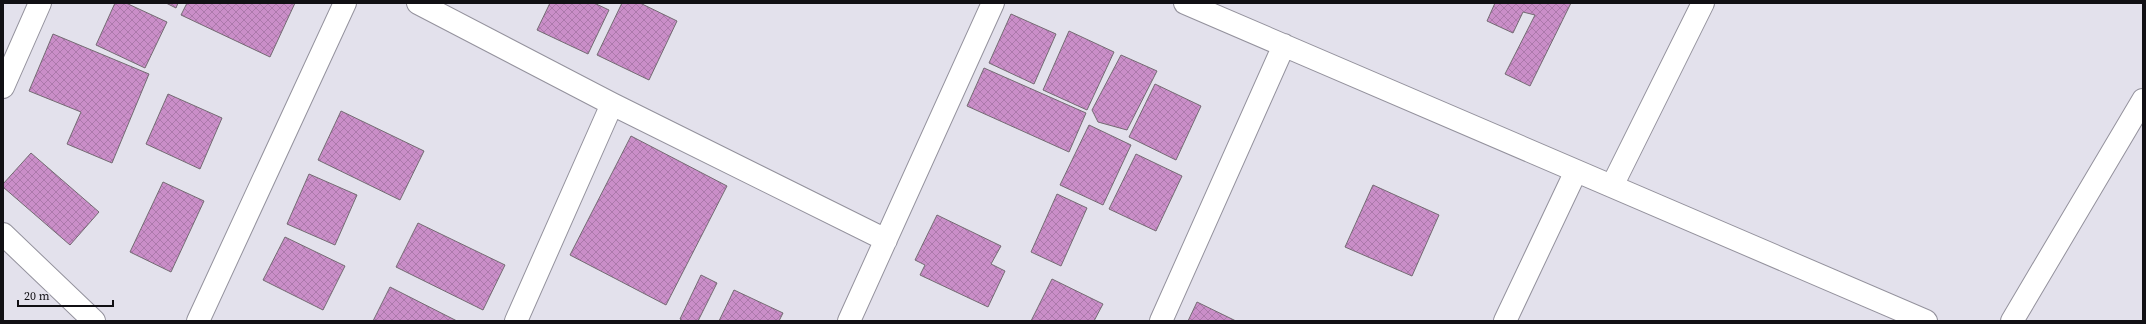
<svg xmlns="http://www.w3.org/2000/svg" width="2146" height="324" viewBox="0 0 2146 324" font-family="'Source Serif 4',serif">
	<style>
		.building { fill: url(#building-cross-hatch); stroke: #746b73 }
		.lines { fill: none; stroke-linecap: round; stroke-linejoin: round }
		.minor-casing { stroke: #94929d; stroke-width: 24 }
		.minor { stroke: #fff; stroke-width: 22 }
	</style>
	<defs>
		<pattern id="building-cross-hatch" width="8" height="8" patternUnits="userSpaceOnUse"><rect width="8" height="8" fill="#ca8ec8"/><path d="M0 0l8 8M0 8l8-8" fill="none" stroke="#ac79ab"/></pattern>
	</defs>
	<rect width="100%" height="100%" fill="#e3e1ec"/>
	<path class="building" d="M115 3H126L167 22 145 68 96 45Z
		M166 3H178L176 8Z
		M187 3H295L270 57 181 15Z
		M550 3H594L609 10 588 54 537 30Z
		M622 3H640L677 21 649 80 597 55Z
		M1495 3H1571L1530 86 1505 74 1535 15 1523 12 1513 33 1487 21Z
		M1011 14 1056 34 1034 84 989 63Z
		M1069 31 1114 52 1087 110 1043 90Z
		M53 34 149 74 112 163 67 144 81 112 29 91Z
		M1121 55 1157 71 1127 130 1098 122 1092 110Z
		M984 68 1086 113 1069 152 967 106Z
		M1155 84 1201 106 1176 160 1129 137Z
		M168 94 222 118 200 169 146 144Z
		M341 111 424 151 400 200 318 160Z
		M1089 125 1131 145 1103 205 1060 185Z
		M631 136 727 186 666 305 570 255Z
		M31 153 99 212 70 245 3 187V184Z
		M1136 154 1182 176 1156 231 1109 209Z
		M309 174 357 195 335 245 287 224Z
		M163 182 204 201 171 272 130 252Z
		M1373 185 1439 215 1412 276 1345 247Z
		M1057 194 1087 208 1061 266 1031 252Z
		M937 215 1001 246 991 264 1005 271 988 307 920 275 925 265 915 260Z
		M418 223 505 265 483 310 396 267Z
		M285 237 345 266 323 310 263 280Z
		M701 275 717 283 698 321H683L680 319Z
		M1052 279 1103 304 1094 321H1031Z
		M390 287 457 321H373Z
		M734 290 783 313 779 321H719Z
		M1197 302 1236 321H1188Z"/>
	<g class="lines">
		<defs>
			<path id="minor" d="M418 3 612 104 886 240
				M1185 3 1926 321
				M3 87 40 3
				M1612 186 1703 3
				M3 234 94 321
				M198 321 345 3
				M516 321 612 104
				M849 321 993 3
				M1161 321 1284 45
				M1505 321 1576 171
				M2012 321 2143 100"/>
		</defs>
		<use href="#minor" class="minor-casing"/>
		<use href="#minor" class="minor"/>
	</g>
	<rect width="2146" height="324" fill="none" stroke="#111014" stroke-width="8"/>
	<path d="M18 300v6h95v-6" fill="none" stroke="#111014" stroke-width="2"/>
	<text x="24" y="300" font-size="12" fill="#111014" stroke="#e3e1ec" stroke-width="3" paint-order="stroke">20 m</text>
</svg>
